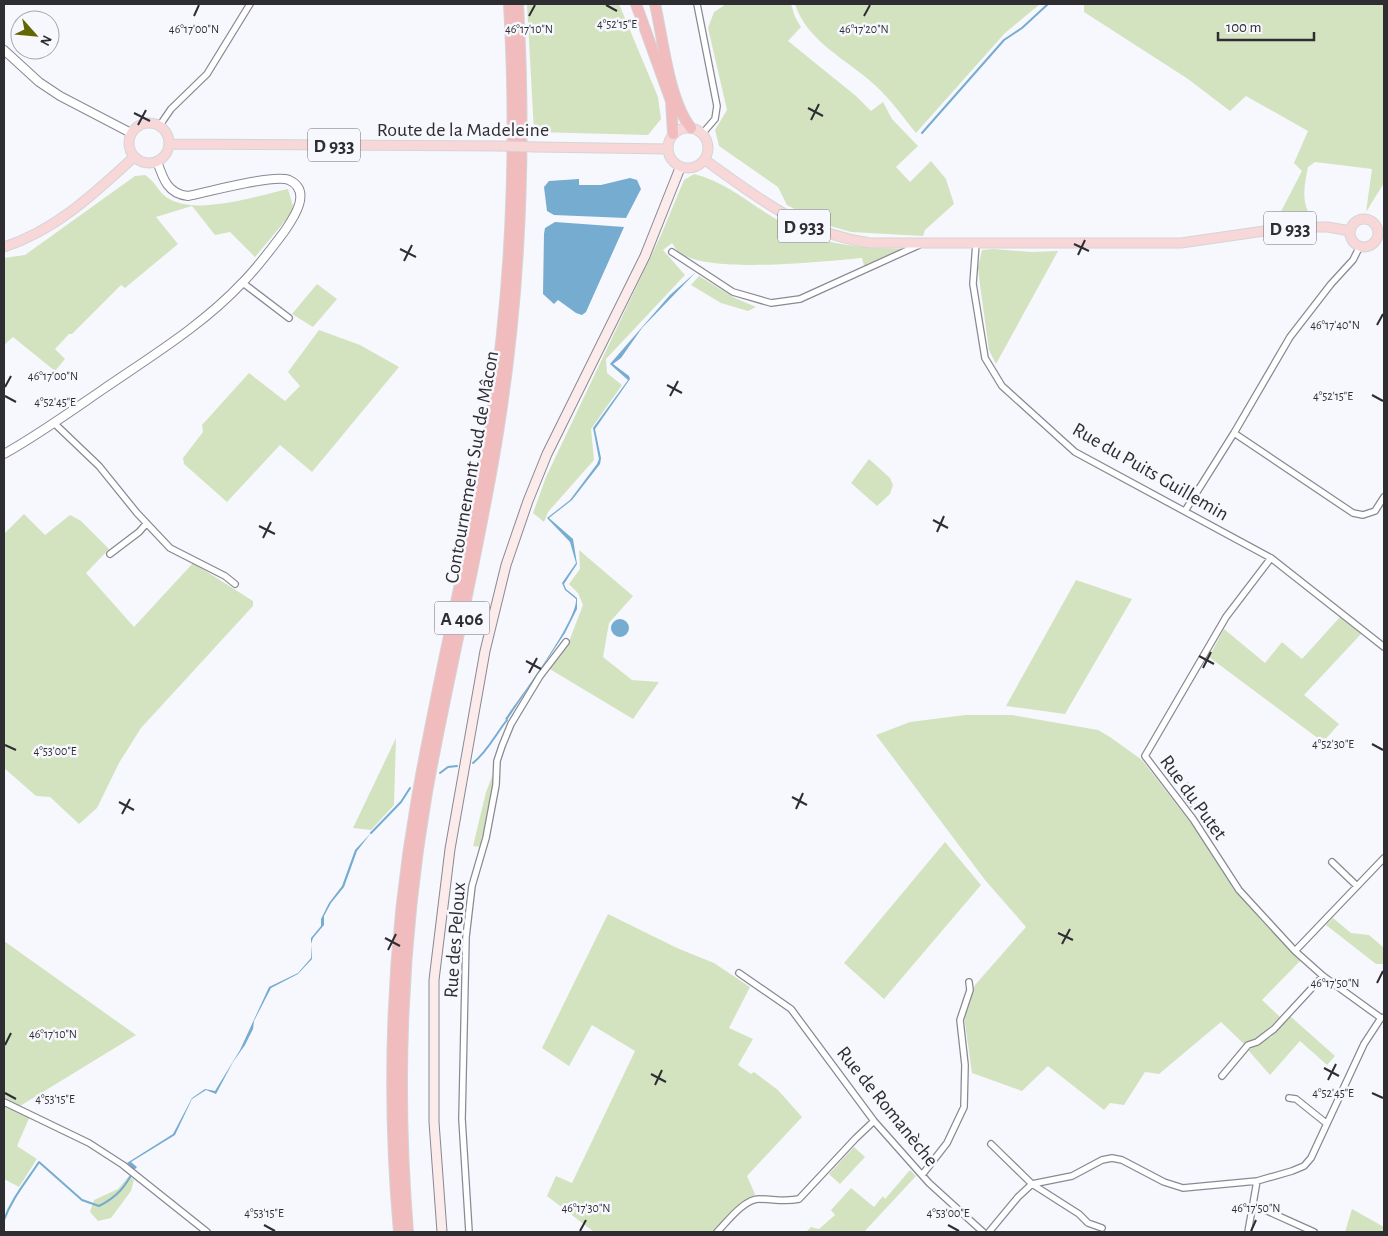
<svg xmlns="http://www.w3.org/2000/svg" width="1388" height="1236" viewBox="0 0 1388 1236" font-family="'Alegreya Sans',sans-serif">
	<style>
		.green { fill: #d4e3bf }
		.water { fill: #76accf }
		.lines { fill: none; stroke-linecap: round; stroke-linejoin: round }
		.stream { stroke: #76accf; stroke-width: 2 }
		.minor-casing { stroke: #898994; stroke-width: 8 }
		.tertiary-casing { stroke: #898994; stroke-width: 10 }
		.secondary-casing { stroke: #898994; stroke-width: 11 }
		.primary-casing { stroke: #d5d5d6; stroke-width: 11 }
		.motorway-casing { stroke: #d5d5d6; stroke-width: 12 }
		.minor { stroke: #fff; stroke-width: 5.5 }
		.tertiary { stroke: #fff; stroke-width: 8 }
		.secondary { stroke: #fbebeb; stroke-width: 9 }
		.primary { stroke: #f7d7d7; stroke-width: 9 }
		.motorway { stroke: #f1bcbd; stroke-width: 10 }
		.primary-bridge-casing { stroke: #d5d5d6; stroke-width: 11; stroke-linecap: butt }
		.primary-bridge { stroke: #f7d7d7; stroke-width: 9 }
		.ticks { fill: none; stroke: #2e2e32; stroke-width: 2 }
		.labels { text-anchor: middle; stroke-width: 5; stroke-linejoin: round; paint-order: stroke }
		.shield { fill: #f7f7fe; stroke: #6a6a6f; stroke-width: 1 }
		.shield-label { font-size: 19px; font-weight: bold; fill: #2e2e32 }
		.street-label { font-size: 20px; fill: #2e2e32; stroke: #f7f7fe }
		.ticks-label { font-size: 12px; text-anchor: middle; fill: #2e2e32; stroke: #f7f7fe; stroke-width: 5; stroke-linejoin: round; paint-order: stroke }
	</style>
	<rect width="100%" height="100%" fill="#f7f7fe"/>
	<path class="green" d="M527 4H619L658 97 661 119 648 135 534 132Z
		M726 4H791L795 17 801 27 788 41 856 96 871 111 883 102 892 119 918 146 896 167 910 182 931 161 946 179 954 204 925 230 923 236 851 232 823 224 787 205 778 187 719 146 715 130 727 110 708 28 714 12Z
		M795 4H1040L1005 33 916 133C903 117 891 100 876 86 848 60 807 42 795 4Z
		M1084 4H1384V183L1366 212 1372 169 1315 162 1308 167C1305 182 1301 200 1309 213L1286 221 1277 219 1302 171 1294 163 1308 131 1246 96 1230 111 1188 79 1084 12Z
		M694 174C723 181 745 200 771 216 818 245 849 247 902 249L864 266 862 258C825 261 707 275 679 252 676 250 674 246 672 243L663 250 685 275 606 359 607 373 622 385 591 429 594 460 548 512 544 522 533 513 546 477 661 235 684 180Z
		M145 175C155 181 158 191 166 197 194 217 256 196 288 189L293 206 290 215 255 257 230 232 215 235 192 206 156 217 178 244 125 288 121 285 72 334H69L55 349 65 359 55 371 13 337 4 345V258L25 255 135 176Z
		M993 249 1031 252 1058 251 996 364 989 350 980 285 978 267 982 250Z
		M699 276 735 298 756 307 748 311 721 303 691 285Z
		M317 284 337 299 313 327 292 314Z
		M319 330 360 345 399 367 312 472 280 445 227 502 184 464 183 458 203 432 202 425 249 373 285 401 300 386 288 372Z
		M869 459 890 478 893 485 890 494 877 506 851 483Z
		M24 514 45 535 70 515 81 521 109 549 86 573 134 627 193 563 253 601V606L141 728 119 763 97 808 79 824 50 797 36 796 4 768V534Z
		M579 550 633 596 609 623 603 657 632 680 659 682 633 719 548 668 568 644 583 605 578 593 569 584 580 569Z
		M1076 580 1132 599 1065 714 1006 706Z
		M1340 617 1361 634 1304 695 1339 724 1323 742 1209 657 1224 629 1265 663 1282 642 1302 659Z
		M965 715H1012L1098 730 1110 737 1142 760 1194 827 1235 891 1301 960 1262 1000 1280 1017 1262 1034 1245 1045 1221 1022 1159 1074 1145 1072 1124 1105 1110 1103 1104 1110 1048 1066 1022 1091 972 1073 964 1016 975 985 1026 927 985 880 876 735 910 722Z
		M396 738 394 805 371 830 353 828Z
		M495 769 484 837 480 847 473 846 486 792Z
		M945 842 981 885 884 999 844 963Z
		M608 914 677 948 714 963 750 987 729 1028 753 1039 738 1065 751 1074 754 1072 778 1090 802 1117 747 1176 755 1194 714 1232H594L547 1196 556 1176 572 1183 635 1051 592 1025 569 1066 542 1048Z
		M1333 918 1351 933 1369 935 1384 948V964H1376L1326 925Z
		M4 941 136 1035 20 1106 4 1099Z
		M1290 1016 1335 1056 1327 1065 1300 1041 1270 1075 1248 1050 1271 1037Z
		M4 1106 30 1116 17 1146 37 1159 19 1187 4 1179Z
		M854 1147 865 1157 840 1184 829 1174Z
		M910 1170 916 1176 864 1232H806L811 1227 819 1229 835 1215 831 1210 851 1188 874 1207 883 1196 885 1199Z
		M129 1176 134 1180 131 1191 111 1218 98 1221 90 1212 94 1200 118 1189Z
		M1352 1209 1384 1227V1232H1345Z"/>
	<path class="water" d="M630 178 637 180 641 189 626 218 554 215 547 211 544 187 549 181 579 179V185H601Z
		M555 222 624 227 586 312 582 315 576 313 558 300 554 304 543 294 544 234 545 228Z
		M696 272 642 328 621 358 613 364 629 376 630 379 595 429 601 458 600 464 572 500 549 518 573 539 577 564 564 584 566 589 577 598V609L565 633 507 720 505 719C520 698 578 620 576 599L565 590 562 583 576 563 570 542 547 518 570 500 597 464 599 459 593 428 628 380 610 364 670 295Z
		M611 628a9 9 0 1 1 18 0a9 9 0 1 1-18 0Z
		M1188 782 1199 797 1191 808 1179 792Z
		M371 833 357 851 344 887 331 903 324 916V925L313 938 311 944 312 959 298 974 271 988 254 1021 253 1029 245 1045 233 1062 216 1094 206 1090 192 1099 175 1135 131 1162 137 1167 134 1170 127 1163 173 1134 192 1098 205 1089 215 1091 240 1050 269 987 298 973 311 958V938L321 926V919L329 903 342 886 355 850Z"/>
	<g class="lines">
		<path class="stream" d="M922 133 1004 40 1022 28 1048 4
			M473 763C488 751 495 735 507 720
			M440 773 448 767 457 766
			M371 833 401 802 410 788
			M4 1220C12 1198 26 1182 39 1162L82 1200 99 1206C117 1197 125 1187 134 1170"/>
		<defs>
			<path id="minor" d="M697 4 717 106 715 119 702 134
				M160 125 171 109 207 74 250 4
				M976 243 973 284 985 358 1002 386 1075 452 1271 558 1384 647
				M672 252 733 292 771 303 800 299 919 245
				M243 283 289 318
				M54 423 99 466 137 513 170 548 225 576 235 584
				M1234 433 1353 513 1363 515 1375 511 1384 497
				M1185 511 1234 433 1290 337 1331 284 1353 260 1360 246
				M110 554 139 532 146 524
				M1271 558 1226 617 1145 756 1193 819 1239 890 1295 951 1323 976 1381 1018 1384 1017
				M1332 862 1357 886
				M1295 951 1384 858
				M739 973 791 1009 874 1121 929 1183 983 1232
				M1222 1076 1248 1045 1257 1042 1274 1029 1323 976
				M1289 1098 1296 1099 1326 1123
				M4 1102 89 1143 123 1165 207 1232
				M991 1144 1032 1184 1079 1214 1088 1223 1102 1228
				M922 1175 947 1143 964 1107 965 1065 960 1020 970 990 969 982
				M1254 1205 1314 1232
				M469 1232 462 1119 466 937 472 886 486 838 496 785 497 761 502 746 511 724 540 676 566 642
				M717 1232C727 1222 744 1199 759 1199 773 1199 785 1202 799 1199L856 1138 874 1121
				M989 1232 1018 1197 1032 1184 1072 1176 1102 1160 1112 1158 1122 1160 1164 1182 1183 1188 1257 1181 1292 1171 1304 1166 1311 1158 1364 1044 1381 1018
				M1248 1232 1257 1181"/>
			<path id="tertiary" d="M4 50 39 82 60 96 131 133
				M4 454C38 435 70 412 102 390 150 357 203 325 243 282 258 267 271 249 284 232 293 219 313 191 289 180 273 174 208 192 188 196 168 194 163 179 157 161"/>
			<path id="secondary" d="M442 1232 434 1122V980L450 849 485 651 506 565 528 501 547 454 645 256 680 168"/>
			<path id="primary" d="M129 143a20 20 0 1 1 40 0a20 20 0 1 1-40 0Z
				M668 148a20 20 0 1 1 40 0a20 20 0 1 1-40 0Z
				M169 144 499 146
				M536 147 667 149
				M705 160C760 199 800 233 870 243H1181L1292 227H1328L1350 231
				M1350 233a14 14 0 1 1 28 0a14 14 0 1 1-28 0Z
				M4 247C56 230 95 193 134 157"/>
			<path id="motorway" d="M636 4 671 101 673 134
				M655 4C663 39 669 101 691 128
				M399 1232C386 1088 392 940 417 798 439 671 471 547 491 419 512 282 517 143 509 4
				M408 1232C396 1086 402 937 427 792 449 669 480 549 499 426 521 286 526 145 518 4"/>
		</defs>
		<use href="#minor" class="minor-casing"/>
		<use href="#tertiary" class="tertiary-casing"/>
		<use href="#secondary" class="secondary-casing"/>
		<use href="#primary" class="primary-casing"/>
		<use href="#motorway" class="motorway-casing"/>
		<use href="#minor" class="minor"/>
		<use href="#tertiary" class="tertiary"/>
		<use href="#secondary" class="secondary"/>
		<use href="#primary" class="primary"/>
		<use href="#motorway" class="motorway"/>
		<defs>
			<path id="primary-bridge" d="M499 146 536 147"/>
		</defs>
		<use href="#primary-bridge" class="primary-bridge-casing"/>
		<use href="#primary-bridge" class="primary-bridge"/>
	</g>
	<path class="ticks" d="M606 5 617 11M194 16 199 5M529 16 535 5M864 16 870 5M808 108 823 116M134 113 150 121M811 120 819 104M138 125 146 110M1074 244 1089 251M400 249 416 257M1078 255 1085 240M404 261 412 245M1377 325 1383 314M667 385 682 393M5 387 11 376M1372 395 1383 401M5 396 16 402M670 396 678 381M933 520 948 528M259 526 275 534M937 532 944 516M263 538 271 522M1199 656 1214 664M526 661 541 669M1203 668 1211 652M529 673 537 658M1372 744 1383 750M5 745 16 750M792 797 807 805M119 802 134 810M796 809 803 793M122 814 130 799M1058 933 1073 940M385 938 400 946M1062 944 1070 929M388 950 396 934M1377 983 1383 971M5 1045 11 1033M1324 1068 1339 1076M651 1074 666 1082M1328 1080 1336 1064M655 1085 662 1070M5 1093 16 1099M1372 1093 1383 1098M264 1225 275 1231M948 1225 959 1231M580 1231 586 1220M1251 1231 1256 1220"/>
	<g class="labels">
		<g class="shield">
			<rect x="308" y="128.5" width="52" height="33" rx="4"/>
			<rect x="778" y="209.5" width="52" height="33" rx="4"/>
			<rect x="1264" y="211.5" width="52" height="33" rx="4"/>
			<rect x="434.5" y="601.5" width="55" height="33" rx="4"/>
		</g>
		<g class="shield-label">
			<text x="334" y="152">D 933</text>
			<text x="804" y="233">D 933</text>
			<text x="1290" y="235">D 933</text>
			<text x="462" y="625">A 406</text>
		</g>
		<g class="street-label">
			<text x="463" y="136">Route de la Madeleine</text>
			<text transform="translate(471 467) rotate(-80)" y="7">Contournement Sud de Mâcon</text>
			<text transform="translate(1151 471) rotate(30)" y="7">Rue du Puits Guillemin</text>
			<text transform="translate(1194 797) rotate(54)" y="7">Rue du Putet</text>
			<text transform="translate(454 940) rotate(-86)" y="7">Rue des Peloux</text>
			<text transform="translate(888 1106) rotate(51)" y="7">Rue de Romanèche</text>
		</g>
	</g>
	<g class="ticks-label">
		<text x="617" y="28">4°52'15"E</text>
		<text x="194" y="33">46°17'00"N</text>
		<text x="529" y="33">46°17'10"N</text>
		<text x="864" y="33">46°17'20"N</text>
		<text x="1335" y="329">46°17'40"N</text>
		<text x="53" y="380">46°17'00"N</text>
		<text x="1333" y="400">4°52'15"E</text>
		<text x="55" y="406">4°52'45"E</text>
		<text x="1333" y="748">4°52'30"E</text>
		<text x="55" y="755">4°53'00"E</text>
		<text x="1335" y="987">46°17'50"N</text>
		<text x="53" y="1038">46°17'10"N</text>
		<text x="1333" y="1097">4°52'45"E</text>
		<text x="55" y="1103">4°53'15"E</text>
		<text x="586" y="1212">46°17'30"N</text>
		<text x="1256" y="1212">46°17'50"N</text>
		<text x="264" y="1217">4°53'15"E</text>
		<text x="948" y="1217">4°53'00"E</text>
	</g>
	<rect width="1388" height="1236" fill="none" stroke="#2e2e32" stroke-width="10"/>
	<g transform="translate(35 35) rotate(117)"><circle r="24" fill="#f7f7fe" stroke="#a7a7ac"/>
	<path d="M0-4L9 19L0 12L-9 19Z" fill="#626704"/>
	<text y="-8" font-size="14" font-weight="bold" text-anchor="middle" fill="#2e2e32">N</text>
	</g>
	<path d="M1218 32v8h96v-8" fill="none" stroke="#2e2e32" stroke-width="2.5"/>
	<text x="1226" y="32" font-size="15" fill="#2e2e32" stroke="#f7f7fe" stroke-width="4" paint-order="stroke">100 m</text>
</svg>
